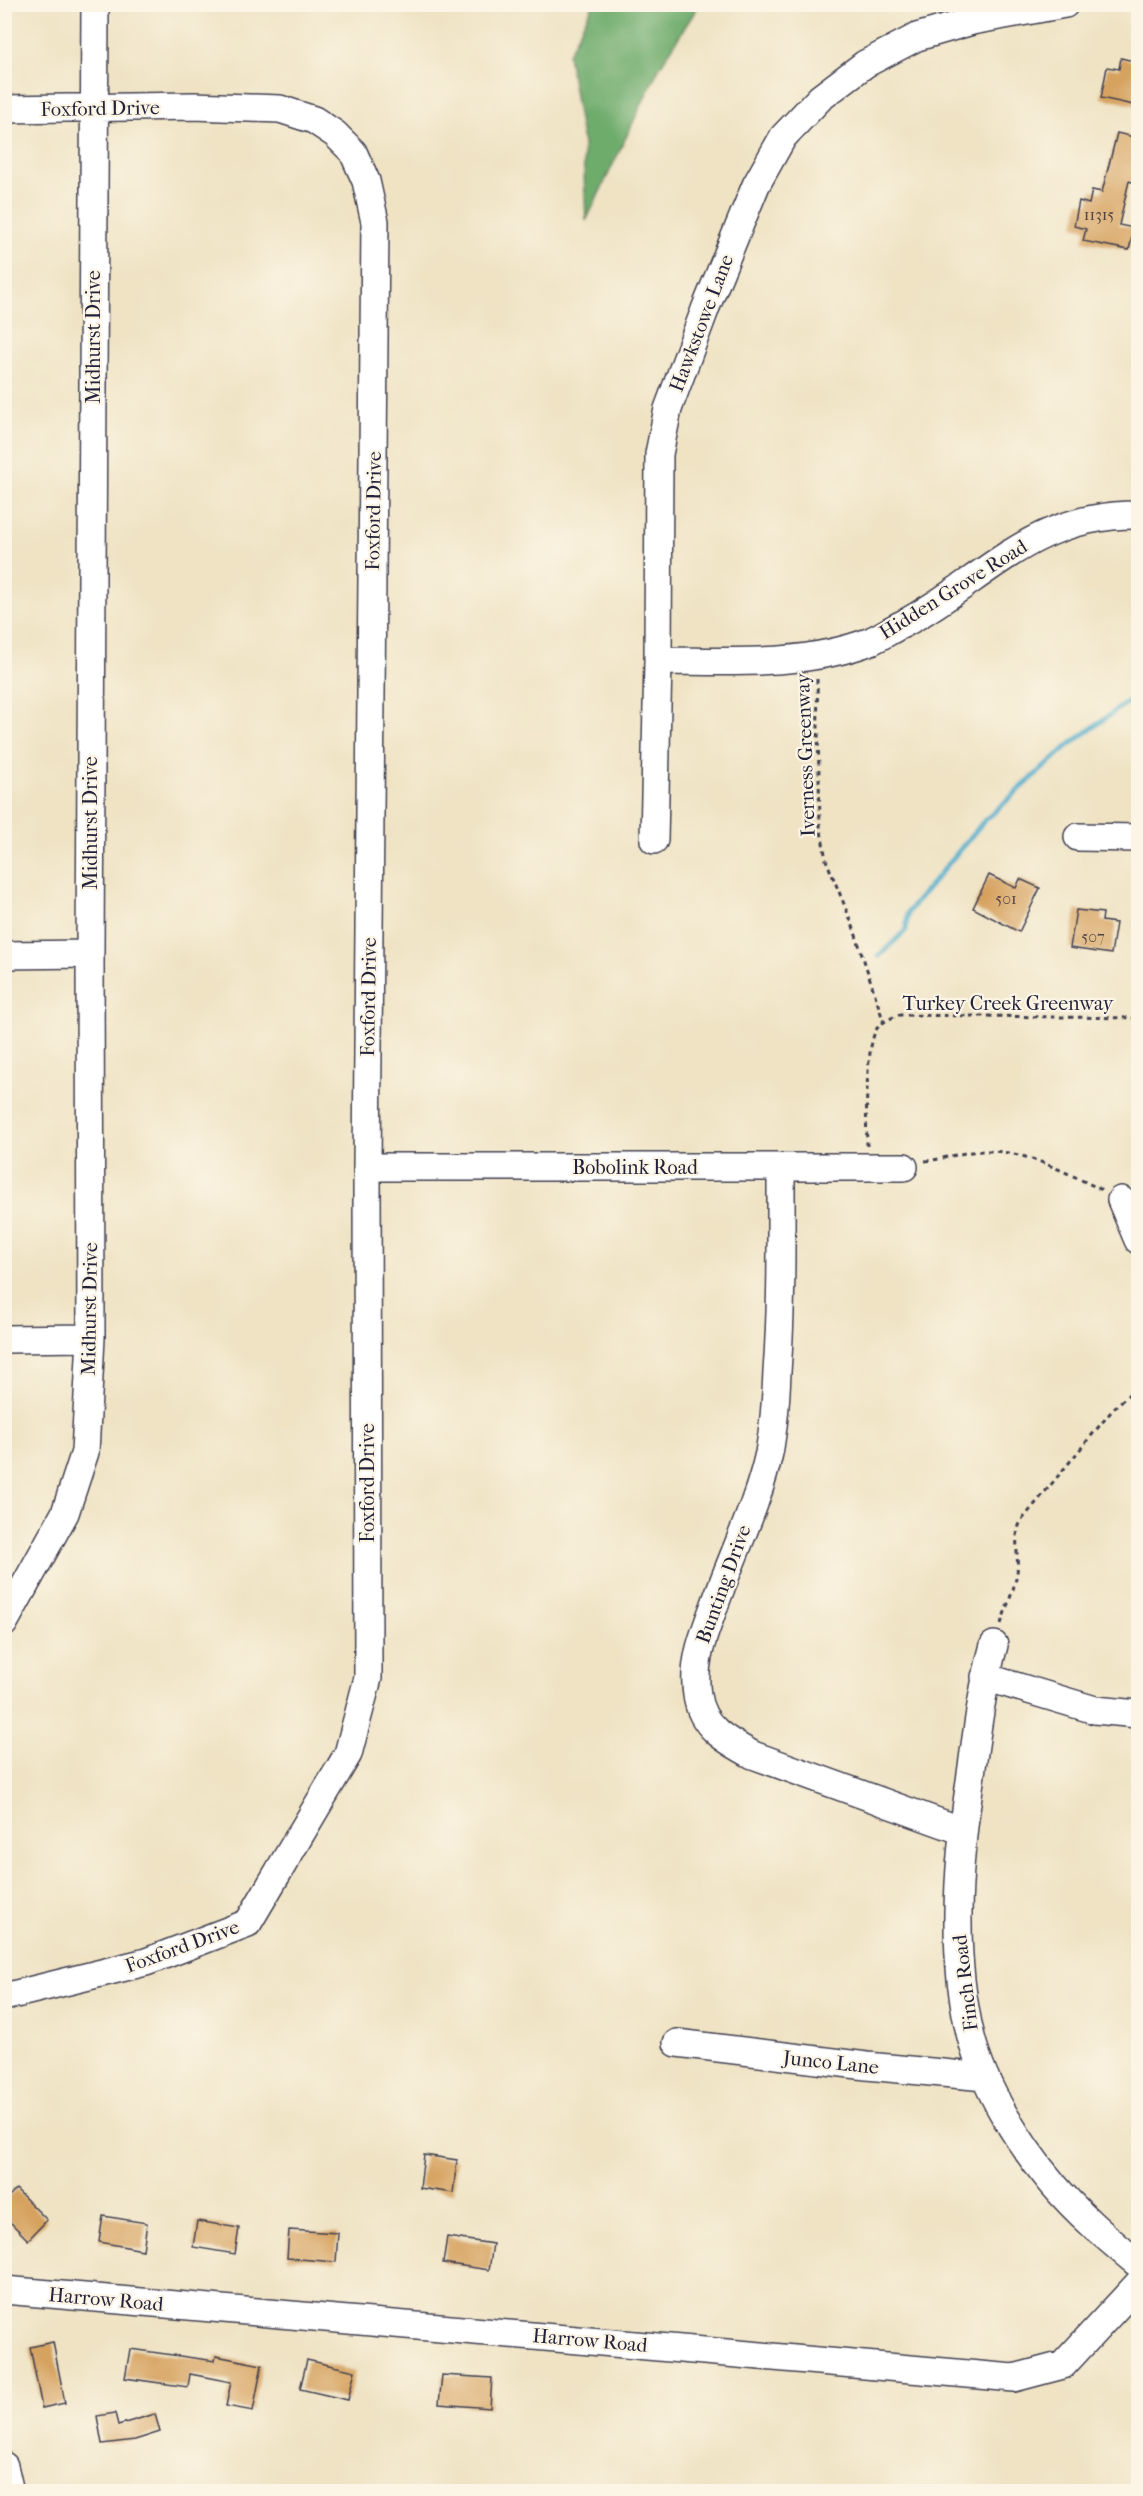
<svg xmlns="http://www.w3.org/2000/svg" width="1143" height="2496" viewBox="0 0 1143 2496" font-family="'IM FELL French Canon',serif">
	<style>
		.forest { fill: #6eac6c; stroke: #486754; stroke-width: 1.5 }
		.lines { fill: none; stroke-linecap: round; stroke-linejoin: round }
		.stream { stroke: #4caccb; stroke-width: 5 }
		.building { fill: #d6a25f }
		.minor-casing { stroke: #413f50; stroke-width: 30 }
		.path { stroke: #413f50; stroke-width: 3; stroke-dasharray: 4.5 4.5; stroke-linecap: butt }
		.minor { stroke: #fff; stroke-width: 27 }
		.labels { text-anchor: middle; stroke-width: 4.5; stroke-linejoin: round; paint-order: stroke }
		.number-label { font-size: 16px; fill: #4f4244 }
		.street-label { font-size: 20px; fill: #22223b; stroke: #fcf5e5 }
	</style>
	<rect width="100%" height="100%" fill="#fcf5e5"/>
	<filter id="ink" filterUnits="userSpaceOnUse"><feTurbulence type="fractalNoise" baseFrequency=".0167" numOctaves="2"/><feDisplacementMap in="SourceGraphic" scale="12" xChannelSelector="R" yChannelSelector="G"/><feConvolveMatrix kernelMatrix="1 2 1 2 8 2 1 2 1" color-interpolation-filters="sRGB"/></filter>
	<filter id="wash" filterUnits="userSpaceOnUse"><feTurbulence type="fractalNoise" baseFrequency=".008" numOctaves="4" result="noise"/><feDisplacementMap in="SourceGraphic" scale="24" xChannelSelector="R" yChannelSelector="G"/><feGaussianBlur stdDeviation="1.35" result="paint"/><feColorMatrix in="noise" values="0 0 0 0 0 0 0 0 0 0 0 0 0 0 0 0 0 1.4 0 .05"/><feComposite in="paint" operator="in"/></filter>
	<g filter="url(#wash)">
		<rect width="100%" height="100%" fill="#efe3c4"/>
		<path class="forest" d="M593 5H699L659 68 586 221 583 144 568 54Z"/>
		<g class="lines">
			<path class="stream" d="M879 956 906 930 908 912 983 822 1068 746 1138 694"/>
		</g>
		<g id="blocks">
			<path class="building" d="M1121 58 1138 62V106L1101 98 1107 67 1119 69Z
				M1117 133 1138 138V169L1135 183 1129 181 1119 225 1134 228 1129 250 1083 241 1086 229 1074 226 1079 201 1089 204 1092 190 1102 192Z
				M989 875 1016 888 1020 879 1040 888 1019 932 973 908Z
				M1076 910 1103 913 1102 921 1116 923 1111 954 1070 948Z
				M424 2155 457 2160 453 2193 420 2188Z
				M16 2189 47 2220 28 2240 4 2216V2201Z
				M103 2216 147 2223 143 2250 99 2242Z
				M197 2221 239 2228 235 2254 193 2247Z
				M289 2230 338 2233 336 2262 287 2258Z
				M447 2237 493 2244 489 2270 443 2263Z
				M53 2342 65 2403 42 2408 30 2347Z
				M130 2349 215 2361 216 2356 262 2365 253 2411 226 2406 231 2382 190 2374 188 2387 125 2378Z
				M307 2360 355 2371 348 2400 300 2389Z
				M442 2375 492 2378 490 2408 439 2404Z
				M115 2413 118 2425 155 2414 160 2432 135 2440 102 2444 97 2416Z"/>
		</g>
	</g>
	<g filter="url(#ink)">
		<use href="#blocks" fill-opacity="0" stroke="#413f50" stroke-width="1.5"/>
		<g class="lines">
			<defs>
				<path id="minor" d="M4 109 193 106 280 109 314 120 335 134 353 152 366 181 375 222 367 1167 368 1678 348 1754 248 1923 146 1962 4 1997
					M658 661C730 661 803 667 871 641 882 636 892 629 903 624 988 578 1032 514 1138 515
					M1078 837 1138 838
					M654 840 658 661 659 454 668 409 706 307 756 185 783 137 820 98 865 64 917 37 972 21 1065 4
					M4 955 90 954
					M367 1167H904
					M781 1168C781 1236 782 1304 777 1372 776 1399 774 1426 769 1453 758 1504 731 1558 714 1607 703 1636 692 1664 697 1695 701 1727 727 1741 753 1755L963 1831
					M1121 1200 1138 1240
					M4 1339 91 1338
					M4 1623 65 1513 85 1452 91 1338 90 954 95 4
					M994 1645C981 1692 976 1740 969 1788 957 1870 951 1956 971 2037 984 2088 1019 2144 1052 2183 1078 2214 1108 2239 1138 2264
					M985 1677 1095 1710 1138 1714
					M677 2043 867 2066 985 2077
					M4 2290 1014 2378 1063 2365 1138 2284
					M4 2466 10 2492"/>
			</defs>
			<use href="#minor" class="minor-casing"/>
			<path class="path" d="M817 679 820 825 826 860 853 926 884 1023
				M867 1146C866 1123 865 1042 878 1027 882 1022 892 1018 898 1015L1138 1018
				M925 1161C945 1159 964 1151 984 1151 1025 1150 1067 1173 1102 1190
				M1001 1624C1006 1607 1014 1591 1017 1573 1019 1555 1013 1537 1021 1521L1115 1407 1138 1386"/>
			<use href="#minor" class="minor"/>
		</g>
	</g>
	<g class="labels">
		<g class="number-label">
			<text x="1099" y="220">11315</text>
			<text x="1006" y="904">501</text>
			<text x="1093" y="942">507</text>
		</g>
		<g class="street-label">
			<text transform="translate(100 108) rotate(-1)" y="7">Foxford Drive</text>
			<text transform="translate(701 323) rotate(-69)" y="7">Hawkstowe Lane</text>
			<text transform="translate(93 337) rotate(-90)" y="7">Midhurst Drive</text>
			<text transform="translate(373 511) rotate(-89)" y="7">Foxford Drive</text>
			<text transform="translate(953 589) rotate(-32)" y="7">Hidden Grove Road</text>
			<text transform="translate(805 755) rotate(-92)" y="7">Iverness Greenway</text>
			<text transform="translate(90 823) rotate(-90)" y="7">Midhurst Drive</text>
			<text transform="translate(368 997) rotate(-89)" y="7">Foxford Drive</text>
			<text x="1008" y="1010">Turkey Creek Greenway</text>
			<text x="635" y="1174">Bobolink Road</text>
			<text transform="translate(89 1309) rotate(-89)" y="7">Midhurst Drive</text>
			<text transform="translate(367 1483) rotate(-90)" y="7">Foxford Drive</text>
			<text transform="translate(723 1584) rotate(-70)" y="7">Bunting Drive</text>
			<text transform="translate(182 1946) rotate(-20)" y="7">Foxford Drive</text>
			<text transform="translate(965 1983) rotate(-97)" y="7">Finch Road</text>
			<text transform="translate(831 2062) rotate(6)" y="7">Junco Lane</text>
			<text transform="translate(106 2299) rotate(5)" y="7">Harrow Road</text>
			<text transform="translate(590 2340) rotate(5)" y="7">Harrow Road</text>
		</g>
	</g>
	<rect width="1143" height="2496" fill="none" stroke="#fcf5e5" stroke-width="24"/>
</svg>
